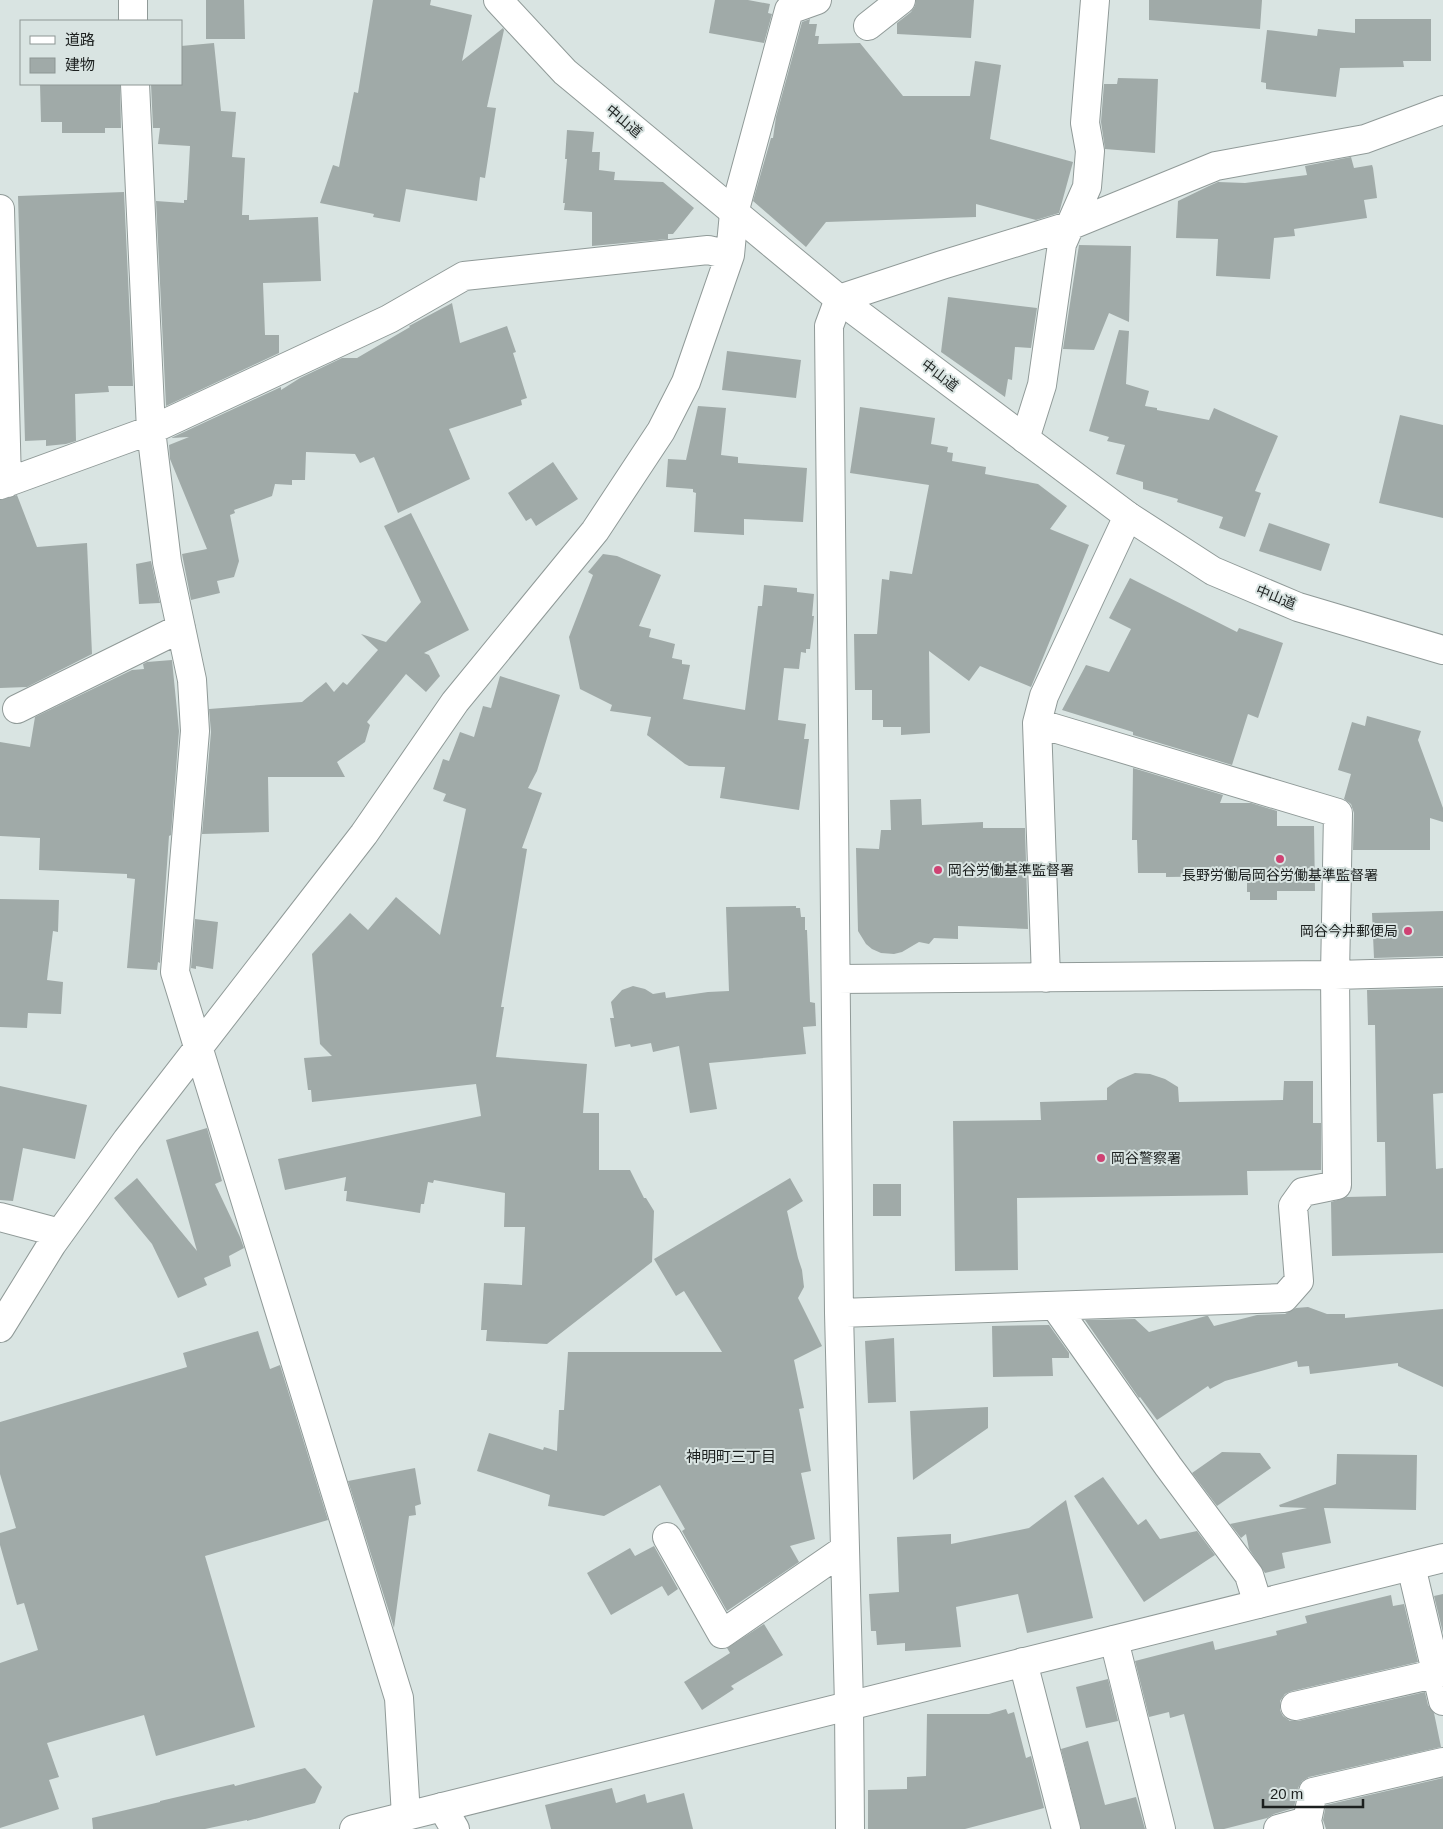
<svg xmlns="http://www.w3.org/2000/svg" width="1443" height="1829" viewBox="0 0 1443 1829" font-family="Helvetica,'Noto Sans JP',sans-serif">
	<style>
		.building { fill: #a0aaa8 }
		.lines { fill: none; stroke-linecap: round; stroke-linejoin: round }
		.minor-casing { stroke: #909a98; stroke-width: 30 }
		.tertiary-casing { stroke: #909a98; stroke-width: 30 }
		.trunk-casing { stroke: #909a98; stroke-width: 30 }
		.minor { stroke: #fff; stroke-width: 28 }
		.tertiary { stroke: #fff; stroke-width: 28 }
		.trunk { stroke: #fff; stroke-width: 28 }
		.poi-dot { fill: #cf4273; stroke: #d9e4e2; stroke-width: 2 }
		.labels { text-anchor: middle; stroke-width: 4; stroke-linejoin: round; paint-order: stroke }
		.street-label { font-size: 14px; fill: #1c201f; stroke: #d9e4e2 }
		.poi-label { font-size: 14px; fill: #1c201f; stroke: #d9e4e2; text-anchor: start }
		.neighbourhood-label { font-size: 15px; fill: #1c201f; stroke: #d9e4e2 }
	</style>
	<rect width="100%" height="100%" fill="#d9e4e2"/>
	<path class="building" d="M206 0H244L245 39H206Z
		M373 0H431L430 5 472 15 462 61 503 28 504 30 487 107 496 108 485 178 480 177 477 201 406 189 400 222 373 217 374 214 320 203 333 165 339 167 354 92 358 93Z
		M715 0H748L770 4 768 13 772 14 764 43 709 33Z
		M916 0H974L971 38 897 34V23L911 12 915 6Z
		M1149 0H1262L1260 29 1149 20Z
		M810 19 809 24H817L815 36H819L818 44 860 43 903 96H970L975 61 1001 65 990 139 1073 162 1059 213 1036 220 976 204V217L826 222 806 247 753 201 771 138H773L776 117 802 22Z
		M1355 19H1431V61H1403L1404 67 1340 68 1336 97 1266 89V83L1261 82 1267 30 1317 36 1318 29 1355 33Z
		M214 43 221 111 236 112 232 157 245 158 242 215H249V220L318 217 321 281 263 283 265 335H279V353L166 406 156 201 184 203V200H187L190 146 158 144 160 128H153L151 84H181V46Z
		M1118 78 1158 79 1155 153 1105 149 1101 122 1104 84H1117Z
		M40 84H120L121 128H105V133H62V122H41Z
		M567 130 594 132 592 152H600L599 170 615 172 614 180 663 182 694 208 673 234H668V239L592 246V212L564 210 565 203H563L567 159H565Z
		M1351 157 1354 168 1372 165 1373 168 1377 198 1364 200 1367 218 1294 229 1295 236 1274 238 1270 279 1216 276 1218 239 1176 238 1178 201 1209 186 1218 182 1245 183 1307 175 1305 166Z
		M124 192 133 386H108L109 392 75 394 76 441 66 444 46 446V440L25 441 18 196Z
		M1079 245 1131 246 1129 322 1109 313 1094 350 1063 349Z
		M948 297 1037 308 1031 348 1015 347 1012 380 1008 379 1005 397 941 352Z
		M452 303 460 343 507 326 516 352 513 353 527 398 521 400 522 405 449 429 470 479 398 513 374 457 360 463 355 454 306 452 305 480H292V485L275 484 272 496 234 510 235 513 230 515 239 561 234 577 217 581 220 593 191 600 182 554 207 549 170 459 169 445 189 437 171 438 281 387V390L300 378 342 358H357L410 327 409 326Z
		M1119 330 1129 331 1126 384 1149 391 1145 406 1157 408V410L1209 420 1214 408 1278 436 1255 491 1261 493 1245 537 1219 528 1223 517 1177 502 1178 499 1143 489V482L1116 474 1125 445 1107 441 1109 437 1089 431Z
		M727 351 801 360 796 398 722 390Z
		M698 406 726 408 721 455 738 457V463L807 468 803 522 744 519V535L694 532 696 493 693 492V489L666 487 668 459 686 460Z
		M860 407 935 418 931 444 948 447 947 452 953 453 952 461 986 467 985 474 1038 484 1067 506 1050 529 1089 545 1031 687 980 666 969 681 929 651 930 733 901 735V727H883V720H872V690H855L854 634H877L882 579 889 580 890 571 912 574 929 485 850 473Z
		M1400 415 1443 425V518L1379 503Z
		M553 462 578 499 536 526 531 518 526 521 508 493Z
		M17 495 37 547 87 543 92 654 27 687 0 688V500Z
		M411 513 469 630 424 653 429 655 440 676 426 692 406 674 367 722 370 725 365 742 337 762 345 777H268L269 832 202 834 211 732 209 709 302 702 326 682 334 692 343 682 347 685 378 650 361 634 386 642 421 602 384 526Z
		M1269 523 1330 544 1321 571 1259 551Z
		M603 554 617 556 661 575 639 626 651 629 649 637 675 644 672 658 682 660V664L690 665 683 699 745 710 758 606H762L764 585 797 588V592L814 594 812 616H814L810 649H806V653L801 652 799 669 784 668 778 720 806 724 804 739H809L799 810 720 798 725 767 689 766 685 764 647 735 651 717 610 711 612 705 580 689 569 637 593 575 588 572Z
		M151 561 160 603 139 604 136 564Z
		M1130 578 1237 632 1239 628 1283 643 1258 718 1248 714 1232 765 1133 735V732L1062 710 1086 665 1109 672 1131 629 1109 618Z
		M172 660 179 731 171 835 169 836 160 963 158 962 157 970 127 968 135 879 127 878V874L39 870 40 838 0 836V742L30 747 35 717 132 670 144 669 143 664 147 662Z
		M500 676 560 695 537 771 528 788 542 793 522 848 527 849 501 1007H504L496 1057 587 1064 583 1113H599V1170H630L644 1198H646L654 1211 652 1262 547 1344 486 1341 487 1330H481L484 1283 522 1285 525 1227H504L505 1193 434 1180 433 1183 428 1182 424 1204H421L420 1213 346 1201 347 1191H344L346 1177 285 1190 278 1159 481 1116 476 1084 312 1102 311 1090H308L304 1058 332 1056 320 1044 312 954 350 913 368 930 396 897 440 935 466 809 443 801 446 794 433 789 443 759 449 761 460 732 474 737 483 706 491 708Z
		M1367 716 1421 731 1418 740 1443 808V822L1430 818V850H1353L1354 813 1351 804 1344 799 1351 774 1338 770 1352 722 1365 726Z
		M1133 768 1223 795 1220 803H1251L1277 811V826H1314L1315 891H1277V900H1250V892H1247V876L1166 877V873H1138L1137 840H1132Z
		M921 799 922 825 983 822V828H1025L1028 929 958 926V939L934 938 929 944 919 942 902 952 894 954 881 953 872 949 866 944 858 931 856 848 879 849 881 830H891L890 800Z
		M0 899 59 900 58 932 53 931 47 980 63 982 61 1014 28 1013 27 1028 0 1027Z
		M796 906V908H800L801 917H805V930H807L810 1002 815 1003 816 1026 803 1027 806 1054 709 1063 717 1109 690 1113 679 1046 653 1052 651 1043 631 1047 630 1044 615 1047 610 1018H614L611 1002 622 990 633 986 645 989 653 994 665 992 666 998 708 992 729 991 726 907Z
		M1443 911V956L1374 958 1372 913Z
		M195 919 218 922 213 969 196 966V969L191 968Z
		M1443 988V1093L1433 1094 1436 1169 1443 1168V1253L1332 1256 1331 1202 1347 1197 1386 1196 1385 1142H1377L1375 1025H1368L1367 990Z
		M1135 1073 1150 1074 1165 1079 1178 1087 1179 1102 1283 1100 1284 1081H1313V1123H1321V1170L1247 1171 1248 1195 1017 1198 1018 1270 955 1271 953 1121 1041 1120 1040 1102 1107 1100V1088L1118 1080Z
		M0 1086 87 1105 75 1159 23 1148 13 1201 0 1200Z
		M207 1128 222 1181 215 1184 240 1237 244 1248 229 1256 231 1266 204 1278 207 1285 178 1298 152 1244 114 1198 137 1178 197 1251 166 1140Z
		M790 1178 803 1201 787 1211 798 1258 802 1270 804 1287 798 1298 822 1346 794 1360 804 1408 799 1409 811 1471 801 1473 815 1539 790 1546 799 1562 727 1611 682 1531 685 1529 660 1485 604 1516 548 1506 550 1495 477 1471 489 1433 543 1450 544 1447 557 1451 559 1410H564L568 1352H722L684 1291 676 1296 654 1259Z
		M873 1184H901V1216H873Z
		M1308 1307 1327 1314H1345V1318L1443 1309V1387L1398 1366V1363L1310 1374 1309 1366 1298 1367 1297 1361 1225 1381 1210 1389 1208 1386 1157 1420 1140 1397 1139 1398 1085 1320 1135 1319 1149 1332 1206 1316H1208L1214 1326 1257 1315 1285 1314 1296 1308Z
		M1049 1325 1069 1353V1358H1052L1053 1376 993 1377 992 1326Z
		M258 1331 270 1369 280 1365 328 1520 205 1556 255 1727 156 1756 144 1715 47 1743 59 1777 49 1780 59 1809 0 1828V1663L38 1650 24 1603 17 1605 0 1545V1533L16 1528 0 1474V1422L187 1367 183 1353Z
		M894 1338 896 1402 868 1403 865 1341Z
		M988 1407V1428L913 1480 910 1411Z
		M1222 1452 1260 1453 1271 1468 1217 1506 1192 1473Z
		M1337 1454 1417 1455 1416 1510 1324 1508 1331 1543 1282 1553 1285 1568 1265 1573 1249 1549 1246 1534 1241 1538 1230 1524 1307 1508 1280 1507 1279 1505 1336 1484Z
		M415 1468 421 1504 415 1506 416 1515 409 1516 394 1628 348 1481Z
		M1103 1477 1138 1525 1146 1519 1160 1539 1197 1531 1215 1555 1144 1602 1074 1496Z
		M1066 1500 1093 1618 1027 1633 1018 1594 956 1607 961 1647 905 1651V1643L877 1645 876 1631H871L869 1594 899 1592 897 1537 951 1534V1544L1029 1528Z
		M654 1546 678 1589 668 1596 662 1586 611 1615 587 1573 630 1548 635 1556Z
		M1443 1594V1633L1434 1596Z
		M1391 1595 1393 1606 1404 1604 1418 1662 1292 1691 1285 1694 1280 1701V1710L1283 1716 1290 1721H1298L1425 1692 1428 1705 1434 1713 1441 1747 1309 1777 1302 1781 1298 1788 1294 1808 1274 1814 1267 1818 1224 1829H1214L1184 1714 1170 1718 1169 1712 1149 1717 1135 1661 1213 1641 1215 1650 1277 1635 1276 1631 1307 1623 1305 1616Z
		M764 1624 783 1655 731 1686 734 1689 702 1710 684 1682 730 1653 727 1648Z
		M1108 1679 1118 1721 1086 1728 1076 1687Z
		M1006 1709 1008 1714 1014 1712 1026 1758 1031 1756 1044 1808 965 1829H868V1790L907 1789V1777L926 1776 927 1714H989Z
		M1088 1741 1105 1805 1136 1797 1145 1829H1081L1061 1749Z
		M305 1768 322 1787 315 1803 247 1821V1820L205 1829H93L92 1818 160 1802V1801L234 1784 235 1786Z
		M1443 1778V1829H1326L1323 1820 1326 1805Z
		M612 1788 616 1803 645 1794 647 1803 684 1793 693 1829H551L545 1805Z"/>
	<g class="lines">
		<defs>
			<path id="minor" d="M133 21V0
				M868 26 901 0
				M135 84 151 430 167 562 192 680 195 731 175 972 399 1698 406 1816
				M0 209 7 483
				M1025 439 1042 385 1062 244 1087 187 1090 151 1085 123 1095 0
				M0 485 151 430 389 319 464 276 708 250 730 255
				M17 709 181 628
				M1046 978 1037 723 1044 696 1128 516
				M837 979 1335 975 1443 972
				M0 1217 60 1233
				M1055 1306 1168 1466 1249 1575 1258 1604
				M839 1313 1284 1298 1299 1281 1293 1206 1303 1192 1337 1185 1335 975 1338 813 1037 723
				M0 1328 52 1244 127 1140 364 834 455 702 595 531 661 431 686 382 730 255 734 213 789 10 817 0
				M667 1537 722 1634 845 1549
				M1411 1566 1443 1701
				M1114 1640 1161 1829
				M1023 1662 1066 1829
				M1295 1706 1443 1672
				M442 1807 455 1829
				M850 1829 849 1705 839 1313 829 326 839 299 942 265 1069 226 1216 166 1365 139 1443 110
				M1278 1829 1307 1821
				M1309 1829 1307 1821 1313 1792 1443 1762"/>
			<path id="tertiary" d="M354 1829 1443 1558"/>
			<path id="trunk" d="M498 0 565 72 839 299 1128 516 1213 571 1298 607 1443 650"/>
		</defs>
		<use href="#minor" class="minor-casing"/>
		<use href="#tertiary" class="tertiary-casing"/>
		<use href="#trunk" class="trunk-casing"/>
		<use href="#minor" class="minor"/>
		<use href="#tertiary" class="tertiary"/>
		<use href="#trunk" class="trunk"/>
	</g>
	<g class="poi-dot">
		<circle cx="1280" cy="859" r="5"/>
		<circle cx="938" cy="870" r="5"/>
		<circle cx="1408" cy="931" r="5"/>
		<circle cx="1101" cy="1158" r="5"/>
	</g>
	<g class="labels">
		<g class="street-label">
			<text transform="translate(624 121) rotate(40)" y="5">中山道</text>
			<text transform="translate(940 375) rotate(37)" y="5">中山道</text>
			<text transform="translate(1276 597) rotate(22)" y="5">中山道</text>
		</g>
		<g class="poi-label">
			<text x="948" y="875">岡谷労働基準監督署</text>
			<text x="1280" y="880" text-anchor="middle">長野労働局岡谷労働基準監督署</text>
			<text x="1398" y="936" text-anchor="end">岡谷今井郵便局</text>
			<text x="1111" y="1163">岡谷警察署</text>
		</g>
		<g class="neighbourhood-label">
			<text x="731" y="1462">神明町三丁目</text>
		</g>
	</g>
	<rect x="20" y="20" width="162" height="65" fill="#d9e4e2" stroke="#8d9694"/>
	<rect x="30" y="36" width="25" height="8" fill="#ffffff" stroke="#8d9694"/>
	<text x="65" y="45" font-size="15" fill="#1c201f">道路</text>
	<rect x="30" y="58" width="25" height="15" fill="#a0aaa8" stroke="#8d9694"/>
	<text x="65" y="70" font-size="15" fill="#1c201f">建物</text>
	<path d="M1263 1799v8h100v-8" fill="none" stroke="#1c201f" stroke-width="2.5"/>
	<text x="1270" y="1799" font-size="15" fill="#1c201f" stroke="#d9e4e2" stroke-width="4" paint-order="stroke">20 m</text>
</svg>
